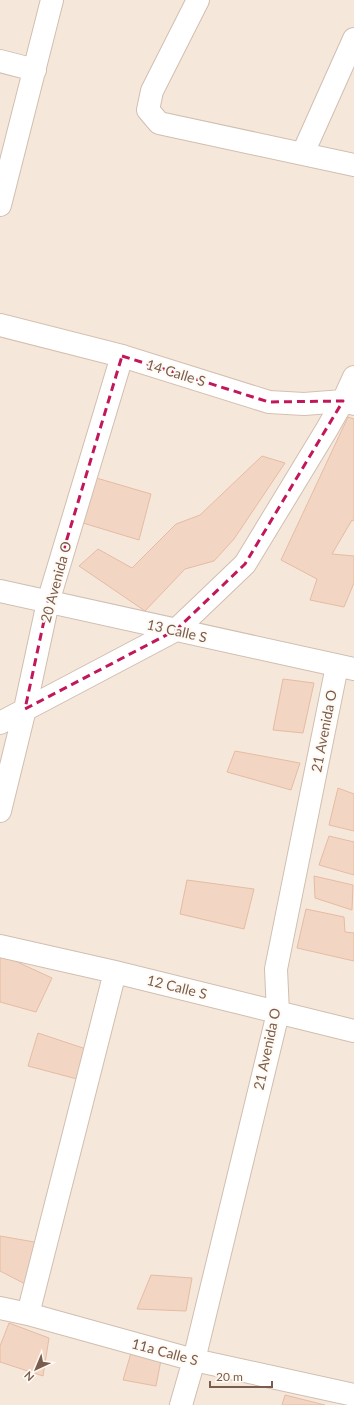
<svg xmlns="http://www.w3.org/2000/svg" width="354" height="1405" viewBox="0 0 354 1405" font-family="Lato,sans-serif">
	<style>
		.residential { fill: #f5e8da }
		.building { fill: #f3d5c3; stroke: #e6bba3 }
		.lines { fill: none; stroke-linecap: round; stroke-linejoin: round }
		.street-casing { stroke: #d1beb0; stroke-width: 24 }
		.secondary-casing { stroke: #d6c0b0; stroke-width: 24 }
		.street { stroke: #fff; stroke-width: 22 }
		.secondary { stroke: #fff; stroke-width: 22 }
		.marked { fill: none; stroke: #c2185b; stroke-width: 3; stroke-dasharray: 8 5; stroke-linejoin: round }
		.labels { text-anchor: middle; stroke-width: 4; stroke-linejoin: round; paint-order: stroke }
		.street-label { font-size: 14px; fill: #7a5c4d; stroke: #fffaf3 }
	</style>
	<rect width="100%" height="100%" fill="#fdf6ec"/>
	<path class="residential" d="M0 0H354V1405H0Z"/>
	<path class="building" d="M348 417 354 419V521L352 520 332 554 354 556V583L344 607 310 600 317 579 281 560Z
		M262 456 285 463 234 539 214 561 185 569 145 611 79 566 98 549 132 568 176 524 200 515Z
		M93 477 151 494 139 540 83 523Z
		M283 679 314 683 303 733 273 730Z
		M235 751 300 763 291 790 227 772Z
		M338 788 354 794V831L329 825Z
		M329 836 354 842V875L319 865Z
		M314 876 353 885 352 910 315 898Z
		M187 880 254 889 244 929 180 914Z
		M306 909 344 917 345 932 354 933V961L297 948Z
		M0 954 52 978 36 1012 0 1002Z
		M38 1033 89 1050 77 1079 28 1066Z
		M0 1236 46 1244 31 1287 0 1271Z
		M151 1275 192 1278 186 1311 137 1309Z
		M9 1323 49 1338 43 1376 0 1362V1346Z
		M131 1353 161 1360 156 1386 123 1380Z
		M285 1395 325 1405H282Z"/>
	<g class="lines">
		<defs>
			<path id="street" d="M198 0 152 91 148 110 159 123 354 165
				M0 61 35 70
				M303 153 354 39
				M0 205 52 0
				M0 591 354 669
				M0 723 176 630 245 564 327 429 343 401 354 404
				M0 811 25 709 48 602 122 356
				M0 946 115 972 354 1031
				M0 1308 28 1314 194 1360 354 1395
				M28 1314 115 972
				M181 1405 194 1360 278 1013 276 969 337 666"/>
			<path id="secondary" d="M0 325 122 356 269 402 304 404 343 401 354 377"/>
		</defs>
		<use href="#street" class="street-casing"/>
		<use href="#secondary" class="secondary-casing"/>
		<use href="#street" class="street"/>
		<use href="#secondary" class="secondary"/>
	</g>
	<path class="marked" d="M122 356 269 402 343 401 245 564 176 630 25 709 48 602Z"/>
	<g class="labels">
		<g class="street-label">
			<text transform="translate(176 373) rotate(17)" y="5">14 Calle S</text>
			<text transform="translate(56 582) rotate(-75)" y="5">20 Avenida O</text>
			<text transform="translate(177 631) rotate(13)" y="5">13 Calle S</text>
			<text transform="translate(324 731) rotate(-79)" y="5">21 Avenida O</text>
			<text transform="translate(177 987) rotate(14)" y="5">12 Calle S</text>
			<text transform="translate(267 1049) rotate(-78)" y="5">21 Avenida O</text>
			<text transform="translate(165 1352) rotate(15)" y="5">11a Calle S</text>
		</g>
	</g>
	<g transform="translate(36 1369) rotate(224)" stroke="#fffaf3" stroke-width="3" paint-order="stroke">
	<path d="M0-3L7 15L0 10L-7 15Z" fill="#7a5c4d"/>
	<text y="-6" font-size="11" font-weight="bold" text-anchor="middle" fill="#7a5c4d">N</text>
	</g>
	<path d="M210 1381v6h62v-6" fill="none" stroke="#7a5c4d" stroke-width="2"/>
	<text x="216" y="1381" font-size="12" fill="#7a5c4d" stroke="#fffaf3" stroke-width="3" paint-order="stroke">20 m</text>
</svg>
